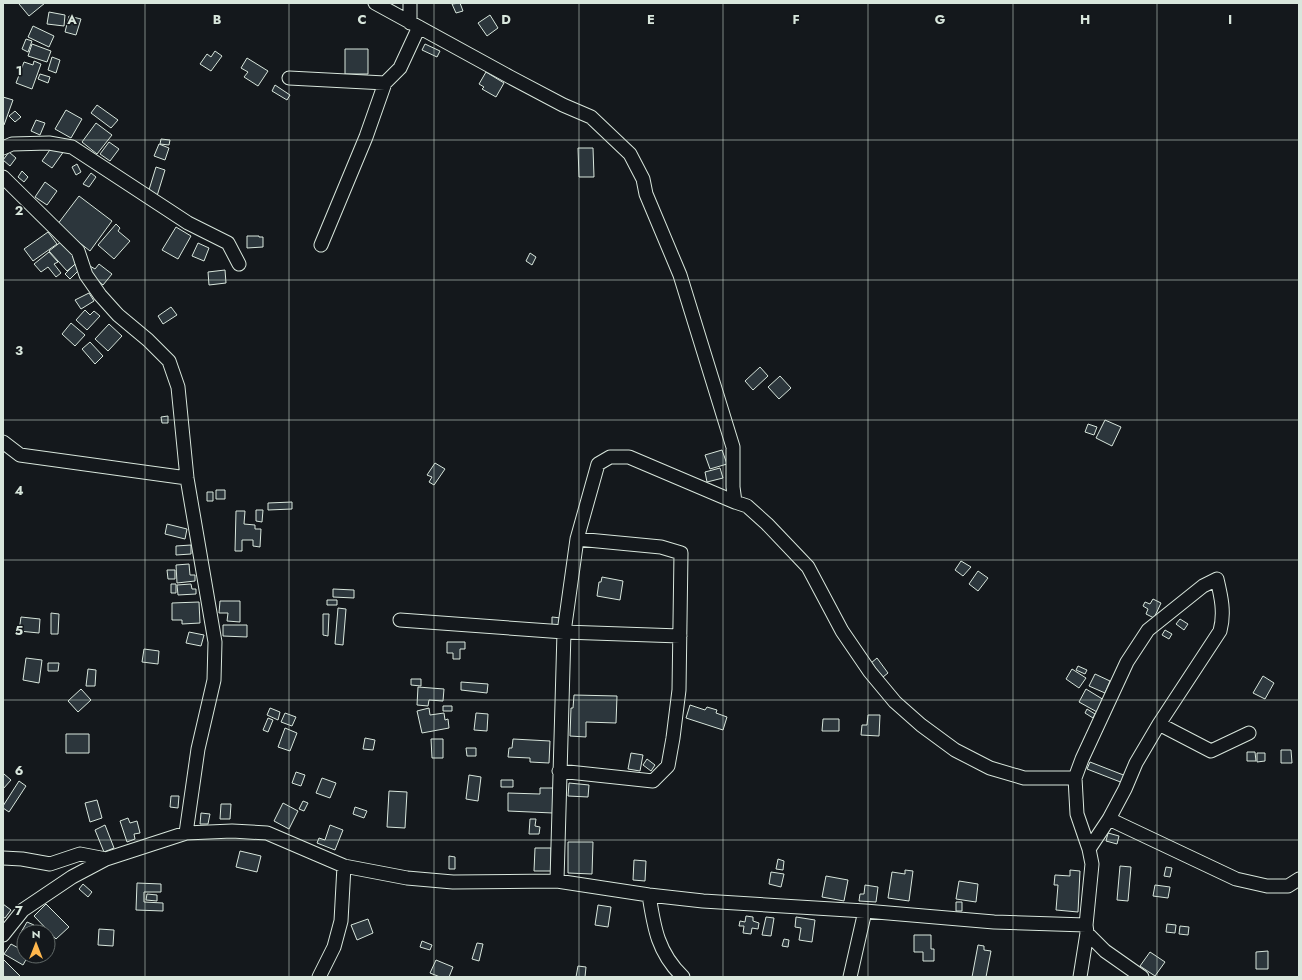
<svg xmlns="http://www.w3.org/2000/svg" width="1302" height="980" viewBox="0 0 1302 980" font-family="Jost,sans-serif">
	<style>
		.building { fill: #2c363c; stroke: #d8e6dc }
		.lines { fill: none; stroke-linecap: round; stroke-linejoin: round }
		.minor-casing { stroke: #d8e6dc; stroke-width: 15 }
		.minor { stroke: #14181c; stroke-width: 13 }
		.grid { fill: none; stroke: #d8e6dc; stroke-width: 1; stroke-opacity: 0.55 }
		.grid-label { font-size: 13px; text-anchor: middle; font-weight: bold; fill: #d8e6dc; stroke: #14181c; stroke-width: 3; stroke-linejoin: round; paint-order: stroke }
	</style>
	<rect width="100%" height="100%" fill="#14181c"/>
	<path class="building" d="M20 3H45L29 16 19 4Z
		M460 3 463 11 456 13 452 4Z
		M49 12 65 15 64 26 47 24Z
		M490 15 498 28 487 36 478 23Z
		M69 16 81 19 76 35 65 32Z
		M33 26 54 36 49 47 28 37Z
		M26 39 32 41 28 52 22 49Z
		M32 44 51 51 47 62 28 56Z
		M425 44 440 51 437 57 422 50Z
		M345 49H368V74H345Z
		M215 51 222 56 211 71 200 64 207 54 211 57Z
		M52 57 60 60 56 73 48 70Z
		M247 58 268 71 258 86 244 77 248 72 241 68Z
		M34 61 41 64 32 89 16 83 24 62 33 65Z
		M486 72 504 83 496 97 482 89 484 87 479 84Z
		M40 74 50 77 48 83 38 79Z
		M275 85 290 95 287 100 272 91Z
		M3 97 13 100 4 125H3Z
		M97 105 118 120 111 128 91 113Z
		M66 110 82 119 71 138 55 129Z
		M15 111 21 117 15 122 9 116Z
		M36 120 45 123 40 135 31 131Z
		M96 123 112 135 97 154 82 142Z
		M161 139 170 140 169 145 160 144Z
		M109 142 119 149 110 161 100 154Z
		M54 144 64 151 52 168 42 161Z
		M159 144 169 148 165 160 154 156Z
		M578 148H593L594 177H579Z
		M9 152 16 158 10 166 3 160Z
		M77 164 81 172 76 175 72 167Z
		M156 167 165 170 157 196 148 193Z
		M22 171 28 177 24 182 18 177Z
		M91 173 96 177 89 187 83 184Z
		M45 182 57 191 47 205 35 197Z
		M79 196 112 221 90 251 57 225Z
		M116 224 120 228 118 231 130 241 114 259 98 245Z
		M176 227 191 236 178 259 162 250Z
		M48 232 57 244 33 261 24 249Z
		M247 236H259V237H263V247L247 248Z
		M62 241 79 261 67 271 49 251Z
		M198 243 209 248 204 261 192 256Z
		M49 252 58 262 54 264 61 273 56 277 48 267 41 272 34 264Z
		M530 253 536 257 532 265 526 261Z
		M75 264 80 269 70 279 65 274Z
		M99 264 112 274 103 285 86 271 90 266 95 269Z
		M225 270 226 283 209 285 208 272Z
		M89 293 94 301 81 309 75 300Z
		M171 307 177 315 163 324 158 316Z
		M85 310 90 315 94 311 100 316 87 330 76 320Z
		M71 323 85 335 75 346 62 334Z
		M109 324 122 336 108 351 95 339Z
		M90 342 103 356 95 364 82 349Z
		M760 367 768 376 753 390 745 381Z
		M780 376 791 388 779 399 768 387Z
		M168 416V423H162L161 417Z
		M1105 420 1121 427 1112 446 1096 438Z
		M1088 424 1097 427 1094 435 1085 432Z
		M722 450 727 464 710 469 705 455Z
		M435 463 445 469 434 485 429 482 432 477 427 475Z
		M720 468 723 478 707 482 705 472Z
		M216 490H225V499H216Z
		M207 492H213V501H207Z
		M292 502V509L268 510V503Z
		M256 510H263L262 522 256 521Z
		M236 511H245L244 524 255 525V529H261L260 547 253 546V540H242V551H235Z
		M167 524 187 529 185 539 165 534Z
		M191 545V554L176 555V546Z
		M961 561 971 567 963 576 955 570Z
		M189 564 190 575H195V581L177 583 176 565Z
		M167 570H175V579H168Z
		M978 571 988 578 978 591 969 584Z
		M602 577 623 581 620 600 597 596 599 582H601Z
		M171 584H176V593H171Z
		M191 584 192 589H196V594L178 595 177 585Z
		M333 589 354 590V598L333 597Z
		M1153 599 1161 603 1154 618 1146 614 1148 609 1143 606 1145 602 1150 604Z
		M327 600H337V605H327Z
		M220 601H240V622L227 621 228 613H219Z
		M199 602 200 623 182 624V620H172V603Z
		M338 608 346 609 343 645 335 644Z
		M51 613 59 614 58 634H51Z
		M323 614H329L328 636 323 635Z
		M21 617 40 619 39 633 19 631Z
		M552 617 561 618V626L552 625Z
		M1180 619 1188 624 1184 630 1176 624Z
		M223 625H247V637L223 636Z
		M1165 630 1172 634 1169 639 1162 635Z
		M189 632 204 635 201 646 186 643Z
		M447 642H465V649H460V659H453V653H447Z
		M144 649 159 651 158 664 142 662Z
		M26 658 42 660 39 683 23 680Z
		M877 658 888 673 883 677 871 663Z
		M48 663H59L58 671H48Z
		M1078 666 1087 670 1085 674 1076 670Z
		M88 669 96 670 95 686H86Z
		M1072 669 1086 678 1079 688 1066 679Z
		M1095 674 1110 681 1105 693 1089 686Z
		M1263 676 1274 683 1265 699 1253 693Z
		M411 679H421V686L411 685Z
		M461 682 488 684 487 693 461 690Z
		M418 687 444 689 443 701 429 700 428 706 417 705Z
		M81 689 91 700 78 712 68 701Z
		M1086 689 1104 700 1097 712 1079 702Z
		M574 695 617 696 616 723 586 722V737L570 736 571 708H573Z
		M690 705 705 710 707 707 717 710 716 713 727 717 723 730 686 718Z
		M443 706H452V711H443Z
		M270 708 280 712 278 720 267 715Z
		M429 708 430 715 444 713 445 720 448 719 449 728 422 733 417 711Z
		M1087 709 1095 714 1093 718 1085 713Z
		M285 713 296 717 292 726 281 722Z
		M476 713 488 714 487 731 474 730Z
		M868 715H880L879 736 861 735 862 725H867Z
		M268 718 273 720 268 732 263 730Z
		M823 719H839V731H822Z
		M285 728 297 733 290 751 278 747Z
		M66 734H89V753H66Z
		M365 738 375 740 373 750 363 749Z
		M431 739H443V758H432Z
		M513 739 550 741 549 763 530 762V758L508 757 509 748H512Z
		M466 748H476V756H467Z
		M1281 750H1291L1292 763H1281Z
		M1247 752H1255L1256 761H1247Z
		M631 753 643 755 640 771 628 769Z
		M1257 753H1265V761L1257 762Z
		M647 759 655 765 651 771 643 765Z
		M1090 762 1126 776 1123 783 1087 769Z
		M296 772 305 775 301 786 292 783Z
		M4 774 11 780 3 789V775Z
		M469 775 481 777 478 801 466 799Z
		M322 778 336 783 330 798 316 793Z
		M501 780H513V787H501Z
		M19 781 26 786 9 812 3 808V806Z
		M569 783 589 785 588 797 568 796Z
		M540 788H554L553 813 508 811V793L540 794Z
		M389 791 407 792 405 828 387 827Z
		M171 796H179L178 808 170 807Z
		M97 800 102 818 90 822 85 803Z
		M303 801 308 803 304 811 299 809Z
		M283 803 298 811 289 829 274 821Z
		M221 804H231L230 819H220Z
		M355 807 367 811 364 818 353 814Z
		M201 813 210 814 208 824H200Z
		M128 818 130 823 137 821 140 833 134 834 135 839 127 842 120 821Z
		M530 819H536L535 826 540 827 539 834H529Z
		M105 825 114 848 104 852 95 830Z
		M330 825 343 830 335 850 317 843 319 838 325 840Z
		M1108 833 1119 836 1117 844 1106 841Z
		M568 842H593L592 874 568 873Z
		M535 848H551V871H534Z
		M240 851 261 856 257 872 236 867Z
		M449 856 455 857V869H449Z
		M778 859 784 861 783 870 776 869Z
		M634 860 646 861 645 881 633 880Z
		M1120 866 1131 867 1128 901 1117 900Z
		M1166 867 1172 868 1170 877 1164 876Z
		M905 870 913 871 909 901 888 898 892 872 905 874Z
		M1070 870 1080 871 1078 912 1056 910 1058 885H1054L1055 875 1070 876Z
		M771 872 784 874 781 887 769 884Z
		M826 876 848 880 844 901 822 897Z
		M959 881 978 884 976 902 956 899Z
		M137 883 161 884V892H144V902L163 903V911L136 910Z
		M83 884 92 892 88 897 79 889Z
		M865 885 878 887 876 902 859 901 860 894H864Z
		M1155 885 1170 887 1168 898 1153 896Z
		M147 894 157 895V901L146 900Z
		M956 902H962V911H956Z
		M3 904 11 910 5 918 3 917Z
		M46 904 69 927 56 939 34 916Z
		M598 905 611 907 608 927 595 925Z
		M746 916 753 917V921L759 923 758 929 752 928 751 934 743 933 744 926H739L740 921 745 922Z
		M766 917 774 918 771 936 762 935Z
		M796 917 815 920 812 942 799 940 801 928 795 927Z
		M368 919 373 933 357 940 351 925Z
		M27 922 34 925 30 932H24V936L20 934Z
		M1167 924 1176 925 1175 933 1166 932Z
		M1180 926 1189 927 1188 935 1179 934Z
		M99 929 114 930 113 946 98 945Z
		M914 935H931V949H934V961H923V952H914Z
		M784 939 789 940 788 947 782 946Z
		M422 941 432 945 430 950 420 947Z
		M477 943 483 944 479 961 472 959Z
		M11 944 24 951V956H28L23 965 4 954Z
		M978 945 984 946V950L991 951 986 977H972Z
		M1268 951V969H1256V952Z
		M1150 952 1165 962 1155 976 1140 966Z
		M3 959 21 977H3Z
		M436 960 453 967 449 977H440L430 973Z
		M578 966 586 967 585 977H576Z"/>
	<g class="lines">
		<defs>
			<path id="minor" d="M375 3 510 77 563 105 591 117 630 154 643 179 646 194 680 275 733 447V487L735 502 747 506 767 524 808 567 842 631 870 672 895 702 921 725 955 750 990 768 1024 778H1075
				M410 23V3
				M289 78 385 83 400 68 419 27
				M3 148 12 144 49 143 72 147 188 223 228 243 239 264
				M3 177 78 251 86 275 100 295 118 315 148 340 169 361 178 387 187 478 215 642 214 680 198 749 186 833
				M321 245 366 137 385 83
				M3 442 20 455 187 478
				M400 620 564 632 680 636
				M1159 724 1211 751 1249 733
				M559 771 653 781 668 766 673 738 679 690 681 553 661 547 577 539
				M1109 819 1236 879 1267 886H1288L1299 879
				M3 858 22 859 50 864 80 854 106 859
				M557 881 564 632 577 539 598 464 610 457H629L735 502
				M649 895C654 928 658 953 683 977
				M1087 933 1105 951 1142 977
				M3 935 23 910 72 877 106 859 186 833 232 831 267 833 344 866 407 878 453 882 557 881 649 895 703 901 865 911 994 922 1086 925
				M319 977 334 947 341 921 344 866
				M850 977 865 911
				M1080 977 1087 933 1086 925 1092 864 1089 849 1077 814 1075 778 1082 759 1127 662 1148 630 1203 586 1217 579C1221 596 1225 613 1220 631L1159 724 1136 763 1125 789 1109 819 1089 849"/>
		</defs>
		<use href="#minor" class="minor-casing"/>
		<use href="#minor" class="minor"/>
	</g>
	<path class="grid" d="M145 3V977M289 3V977M434 3V977M579 3V977M723 3V977M868 3V977M1013 3V977M1157 3V977M3 140H1299M3 280H1299M3 420H1299M3 560H1299M3 700H1299M3 840H1299"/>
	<g class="grid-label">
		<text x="72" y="24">A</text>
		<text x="217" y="24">B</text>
		<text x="362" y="24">C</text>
		<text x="506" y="24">D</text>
		<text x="651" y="24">E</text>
		<text x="796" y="24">F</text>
		<text x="940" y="24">G</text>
		<text x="1085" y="24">H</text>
		<text x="1230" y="24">I</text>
		<text x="19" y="75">1</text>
		<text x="19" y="215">2</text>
		<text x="19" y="355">3</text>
		<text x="19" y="495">4</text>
		<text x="19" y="635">5</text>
		<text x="19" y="775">6</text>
		<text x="19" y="915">7</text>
	</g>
	<rect width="1302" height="980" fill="none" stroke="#d8e6dc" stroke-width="8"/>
	<g transform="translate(36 944)"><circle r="19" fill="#14181c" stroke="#626a69"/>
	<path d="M0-3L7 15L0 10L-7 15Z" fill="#ffb74d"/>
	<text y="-6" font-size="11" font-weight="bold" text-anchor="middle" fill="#d8e6dc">N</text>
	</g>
</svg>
